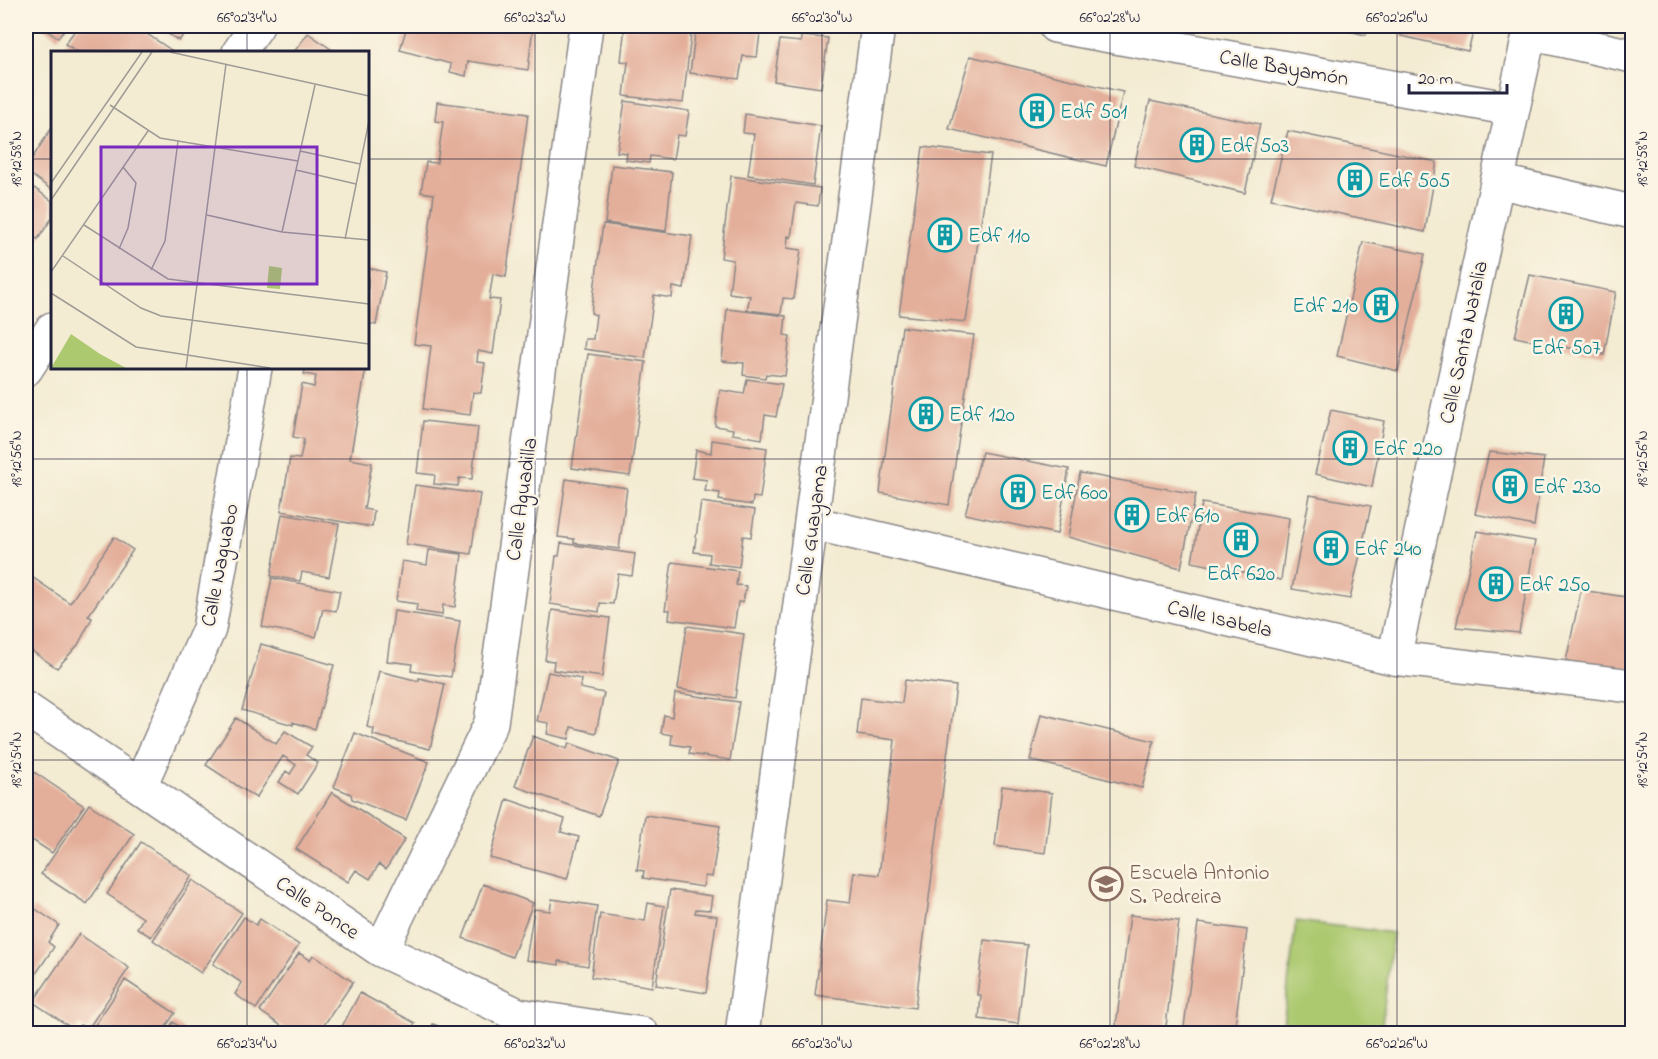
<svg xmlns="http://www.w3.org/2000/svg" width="1658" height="1059" viewBox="0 0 1658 1059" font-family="'Indie Flower',sans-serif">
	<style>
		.green { fill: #acc96f; stroke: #677655; stroke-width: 1.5 }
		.building { fill: #e3ae9a }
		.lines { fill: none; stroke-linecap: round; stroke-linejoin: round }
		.minor-casing { stroke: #8a8686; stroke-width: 36 }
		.minor { stroke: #fff; stroke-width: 33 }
		.ticks { fill: none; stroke: #22223b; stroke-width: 1.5; stroke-opacity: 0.45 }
		.labels { text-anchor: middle; stroke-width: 5; stroke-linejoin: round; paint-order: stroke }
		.street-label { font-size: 21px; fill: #22223b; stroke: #fcf5e5 }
		.culture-label { font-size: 21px; fill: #0d838f; stroke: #fcf5e5; text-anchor: start }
		.education-label { font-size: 21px; fill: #785e54; stroke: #fcf5e5; text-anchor: start }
		.inset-road { fill: none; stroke: #9f9b96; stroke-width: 1.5 }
		.view { fill: #7b2cbf; fill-opacity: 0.15; stroke: #7b2cbf; stroke-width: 3 }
		.inset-edge { fill: none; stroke: #22223b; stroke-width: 3 }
		.neatline { fill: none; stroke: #22223b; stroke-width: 2 }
		.ticks-label { font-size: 15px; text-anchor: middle; fill: #22223b }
	</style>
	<rect width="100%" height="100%" fill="#fcf5e5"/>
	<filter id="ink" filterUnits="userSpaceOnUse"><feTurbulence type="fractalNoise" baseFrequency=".0167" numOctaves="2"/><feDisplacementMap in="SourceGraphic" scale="12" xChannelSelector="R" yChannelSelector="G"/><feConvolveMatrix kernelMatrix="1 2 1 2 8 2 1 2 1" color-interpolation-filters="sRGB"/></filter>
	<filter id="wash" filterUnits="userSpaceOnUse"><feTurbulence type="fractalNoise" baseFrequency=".008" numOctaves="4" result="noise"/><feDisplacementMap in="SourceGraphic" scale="24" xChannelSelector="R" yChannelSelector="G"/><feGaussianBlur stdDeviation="1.35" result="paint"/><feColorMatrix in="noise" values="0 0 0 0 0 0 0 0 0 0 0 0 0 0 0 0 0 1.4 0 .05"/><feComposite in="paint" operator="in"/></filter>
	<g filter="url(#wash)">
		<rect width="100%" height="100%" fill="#f3ebd2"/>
		<path class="green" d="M1296 921 1393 933 1381 1033H1282Z"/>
		<g id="blocks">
			<path class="building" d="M40 26H67L58 38Z
				M78 26H135L174 52H78L65 44Z
				M156 26H189L179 41Z
				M407 26H533L528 70 468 61 466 76 450 72 451 64 400 50Z
				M625 26 637 28V26H692L683 103 624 96 628 62 621 61Z
				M696 26H721V29L730 30V26H761L757 57 743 56 739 79 690 73Z
				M1328 26H1368L1366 35Z
				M1403 26H1475L1468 51 1401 36Z
				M308 33 335 52H294Z
				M801 36 828 38 821 88 774 81 780 40 801 42Z
				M970 56 1123 92 1106 166 949 129Z
				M625 101 689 111 685 136 677 135 673 159 650 156 649 163 626 160 627 153 617 152Z
				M1150 101 1260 124 1245 193 1134 166Z
				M437 102 528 114 506 277 493 274 489 299 500 300 493 354 478 351 477 362 485 363 481 393 473 392 470 415 423 409 431 346 414 344 434 194 421 192 426 162 437 163 443 122 435 121Z
				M745 114 821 126 813 185 748 175 754 134 743 133Z
				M52 127V190L26 171V168Z
				M1288 131 1437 162 1425 232 1271 199Z
				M923 147 991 155 966 322 899 315Z
				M612 165 672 172 666 231 605 223Z
				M731 176 820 188 818 206 796 203 791 237 788 236 787 248 801 250 794 299 783 298 781 314 747 310 750 296 729 293 733 260 721 258Z
				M26 182 52 201V218L38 239 35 238 28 249 26 248Z
				M603 224 692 236 684 289 673 287 672 298 654 295 645 358 584 349 585 339H593L596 315 591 313Z
				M1363 242 1425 254 1398 371 1337 356Z
				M26 254 36 261 26 278Z
				M368 268 386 272 376 325 368 323Z
				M1530 275 1616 292 1604 355 1515 337Z
				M727 309 786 316 784 335 790 336 785 376 766 374 765 378 743 375 744 363 722 361Z
				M902 327 974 335 949 505 880 493Z
				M588 354 646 362 630 476 572 468Z
				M306 368H366L350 459 372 463 364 509 374 511 372 527 281 511 290 458 300 459 304 439 293 437 302 384 314 387 316 376 304 374Z
				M747 379 782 384 776 417 765 415 762 439 732 434 733 429 715 426 720 390 744 394Z
				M1331 410 1384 421 1372 487 1315 474Z
				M423 421 478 427 472 479 459 478 458 486 434 484 435 475 417 473Z
				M712 440 767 448 760 498 753 497 752 505 719 500 720 493 705 491 707 480 692 478 696 450 711 453Z
				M982 452 1069 469 1057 534 965 514Z
				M1489 452 1544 458 1534 526 1475 514Z
				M1080 473 1196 494 1181 568 1068 537Z
				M566 479 627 488 619 549 574 543V539L558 537Z
				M415 485 480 494 471 554 406 544Z
				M1310 495 1371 506 1350 599 1292 589Z
				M701 502 755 510 751 537 743 536 739 567 709 563 710 554 694 552Z
				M1202 503 1289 518 1281 580 1192 562Z
				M282 514 339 524 329 577 302 572 300 581 271 576Z
				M1477 531 1535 541 1519 633 1456 627Z
				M114 537 133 550 88 616 92 618 78 645 57 668 26 647V573L70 603Z
				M561 543 635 554 632 576 618 574 613 604 600 603 599 612 550 604 556 556H559Z
				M429 550 462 554 455 607 443 605 442 615 416 611 417 604 396 601 402 561 427 565Z
				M672 562 738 571 736 585 746 586 743 602H738L734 628 669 619 670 610H665Z
				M272 578 340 591 336 611 323 609 316 637 262 627Z
				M1581 590 1632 598V670L1566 661Z
				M552 610 610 618 602 677 553 670 554 661 545 660Z
				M394 611 460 621 451 677 411 671 412 664 387 661Z
				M687 626 744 634 735 698 678 689Z
				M261 644 334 665 315 729 293 722V725L242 710Z
				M379 671 419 681V678L445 684 430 749 373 735 374 729 367 727Z
				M548 672 581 679 580 688 604 693 596 733 571 727 569 739 547 734 549 723 537 721Z
				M905 680 956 686 915 1008 815 995 827 900 850 903 854 872 879 875 895 740 857 735 861 698 902 703Z
				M675 693 739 702 730 760 689 754 690 747 671 744 672 735 661 733 664 715 672 717Z
				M1041 714 1154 741 1142 788 1030 760Z
				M236 718 276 744 285 731 312 747 306 755 318 763 298 794 279 782 286 771 290 774 296 765 283 756 256 798 206 765Z
				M355 733 429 762 406 820 352 799 351 794 334 787Z
				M533 736 567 749 569 743 619 761 599 816 515 786Z
				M34 772 84 806 52 853 26 836V785Z
				M1002 786 1052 793 1045 853 995 846Z
				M332 792 405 839 386 869 379 864 370 879 356 870 348 882 296 849Z
				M507 799 565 819 561 832 579 837 567 879 490 858Z
				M89 804 134 834 87 904 41 874Z
				M645 815 720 826 712 877 705 876 703 887 643 878 644 871 637 870Z
				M141 842 192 876 151 937 137 928 143 918 107 894Z
				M193 880 242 913 201 973 153 940Z
				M483 884 533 903 512 957 463 938Z
				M670 890 712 896 710 910 696 909 695 913 717 916 706 993 656 985Z
				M552 899 597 906 588 966 559 961V965L526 960 534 909 550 911Z
				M648 903 664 906 652 987 591 977 600 914 645 921Z
				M34 908 59 925 48 942 54 947 27 987 26 986V920Z
				M1130 915 1179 921 1165 1034H1115Z
				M244 917 256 925 260 919 299 945 256 1009 235 994 242 983 213 964Z
				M1198 923 1247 930 1234 1034H1183Z
				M79 934 129 968 88 1029 80 1025 76 1031 33 1002Z
				M984 940 1027 945 1018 1024 979 1019 981 995H977Z
				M299 953 310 960 313 955 353 982 318 1034H293L260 1011Z
				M125 980 175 1013 161 1034H89Z
				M360 993 415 1023 410 1034H338Z
				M173 1022 190 1034H166Z
				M433 1024 455 1033V1034H429Z"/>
		</g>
	</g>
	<g filter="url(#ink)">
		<use href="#blocks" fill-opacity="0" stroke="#8a8686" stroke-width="1.5"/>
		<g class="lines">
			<defs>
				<path id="minor" d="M1055 26 1512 109
					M1529 33 1632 56
					M239 52 257 26
					M1497 181 1632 212
					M26 369 52 329
					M812 523 1394 658 1632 686
					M1394 658 1531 26
					M26 709 381 950 518 1015 642 1034
					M140 786 209 629 255 368
					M381 950 491 723 586 26
					M742 1034 878 26"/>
			</defs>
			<use href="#minor" class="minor-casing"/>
			<use href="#minor" class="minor"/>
		</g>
	</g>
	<path class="ticks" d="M247 26V52M535 26V1034M822 26V1034M1110 26V1034M1397 26V1034M26 159H52M368 159H1632M247 368V1034M26 459H1632M26 760H1632"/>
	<defs>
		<symbol id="building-ring" viewBox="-11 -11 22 22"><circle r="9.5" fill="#fcf5e5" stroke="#0f9aa8" stroke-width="1.5"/><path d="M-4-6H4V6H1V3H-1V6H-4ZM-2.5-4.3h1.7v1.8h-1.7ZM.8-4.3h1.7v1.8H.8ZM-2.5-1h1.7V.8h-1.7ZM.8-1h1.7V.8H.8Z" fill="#0f9aa8"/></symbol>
		<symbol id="school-ring" viewBox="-11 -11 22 22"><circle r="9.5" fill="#fcf5e5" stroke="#8d6e63" stroke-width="1.5"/><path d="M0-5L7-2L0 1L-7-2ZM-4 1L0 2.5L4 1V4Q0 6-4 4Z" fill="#8d6e63"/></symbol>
	</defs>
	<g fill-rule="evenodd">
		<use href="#building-ring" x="1018" y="92" width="38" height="38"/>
		<use href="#building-ring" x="1178" y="126" width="38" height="38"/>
		<use href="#building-ring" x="1336" y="161" width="38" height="38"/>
		<use href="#building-ring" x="926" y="216" width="38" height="38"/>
		<use href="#building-ring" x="1362" y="286" width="38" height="38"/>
		<use href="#building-ring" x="1547" y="295" width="38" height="38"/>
		<use href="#building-ring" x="907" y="395" width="38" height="38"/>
		<use href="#building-ring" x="1331" y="429" width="38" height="38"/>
		<use href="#building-ring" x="1491" y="467" width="38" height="38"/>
		<use href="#building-ring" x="999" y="473" width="38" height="38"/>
		<use href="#building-ring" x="1113" y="496" width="38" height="38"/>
		<use href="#building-ring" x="1222" y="521" width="38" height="38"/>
		<use href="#building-ring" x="1312" y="529" width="38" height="38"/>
		<use href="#building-ring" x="1477" y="565" width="38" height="38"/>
		<use href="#school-ring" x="1087" y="865" width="38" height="38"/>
	</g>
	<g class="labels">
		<g class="street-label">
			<text transform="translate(1284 67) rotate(10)" y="7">Calle Bayamón</text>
			<text transform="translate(1463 342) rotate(-78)" y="7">Calle Santa Natalia</text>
			<text transform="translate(521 499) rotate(-82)" y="7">Calle Aguadilla</text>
			<text transform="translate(811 530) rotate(-82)" y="7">Calle Guayama</text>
			<text transform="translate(219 565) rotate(-79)" y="7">Calle Naguabo</text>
			<text transform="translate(1220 618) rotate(13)" y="7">Calle Isabela</text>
			<text transform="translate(318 907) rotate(34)" y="7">Calle Ponce</text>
		</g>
		<g class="culture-label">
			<text x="1060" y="118">Edf 501</text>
			<text x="1220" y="152">Edf 503</text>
			<text x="1378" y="187">Edf 505</text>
			<text x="968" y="242">Edf 110</text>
			<text x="1358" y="312" text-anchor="end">Edf 210</text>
			<text x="1566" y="354" text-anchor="middle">Edf 507</text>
			<text x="949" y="421">Edf 120</text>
			<text x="1373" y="455">Edf 220</text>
			<text x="1533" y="493">Edf 230</text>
			<text x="1041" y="499">Edf 600</text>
			<text x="1155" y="522">Edf 610</text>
			<text x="1354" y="555">Edf 240</text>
			<text x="1241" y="580" text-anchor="middle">Edf 620</text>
			<text x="1519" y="591">Edf 250</text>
		</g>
		<g class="education-label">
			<text x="1129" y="879">Escuela Antonio<tspan x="1129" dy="24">S. Pedreira</tspan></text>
		</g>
	</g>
	<g transform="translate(51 51)">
		<rect width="318" height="318" fill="#f3ebd2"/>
		<path d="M218 215 231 217 229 238 216 237ZM20 283 49 303 75 317H0Z" fill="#acc96f"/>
		<path class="inset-road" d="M119 1 318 45M59 54 109 87 247 110M249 100 309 113M245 119 305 133M0 132 91 1M0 149 101 1M156 164 231 181 318 189M33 174 117 228 318 253M231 181 264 34M294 188 318 70M68 198 77 177 85 132 72 116M12 205 90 257 110 265 318 293M100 219 114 190 127 90M0 221 97 80M0 242 85 296 219 317M135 317 175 13"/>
		<path class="view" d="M50 96H266V233H50Z"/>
		<rect width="318" height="318" class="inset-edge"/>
	</g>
	<rect width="1658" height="1059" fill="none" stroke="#fcf5e5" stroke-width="66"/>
	<path d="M1409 84v9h98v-9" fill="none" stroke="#22223b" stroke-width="3"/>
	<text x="1418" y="84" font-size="18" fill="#22223b" stroke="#fcf5e5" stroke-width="4.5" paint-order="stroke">20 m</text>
	<rect x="33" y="33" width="1592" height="993" class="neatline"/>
	<g class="ticks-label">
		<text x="247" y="22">66°02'34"W</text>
		<text x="535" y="22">66°02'32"W</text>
		<text x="822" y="22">66°02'30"W</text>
		<text x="1110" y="22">66°02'28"W</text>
		<text x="1397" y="22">66°02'26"W</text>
		<text transform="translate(16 159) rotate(-90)" y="5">18°12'58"N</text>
		<text transform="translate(1642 159) rotate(-90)" y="5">18°12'58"N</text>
		<text transform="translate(16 459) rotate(-90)" y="5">18°12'56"N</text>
		<text transform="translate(1642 459) rotate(-90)" y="5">18°12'56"N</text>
		<text transform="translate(16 760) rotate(-90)" y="5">18°12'54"N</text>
		<text transform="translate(1642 760) rotate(-90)" y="5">18°12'54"N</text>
		<text x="247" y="1048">66°02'34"W</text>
		<text x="535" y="1048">66°02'32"W</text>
		<text x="822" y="1048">66°02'30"W</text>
		<text x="1110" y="1048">66°02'28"W</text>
		<text x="1397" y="1048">66°02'26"W</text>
	</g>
</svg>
